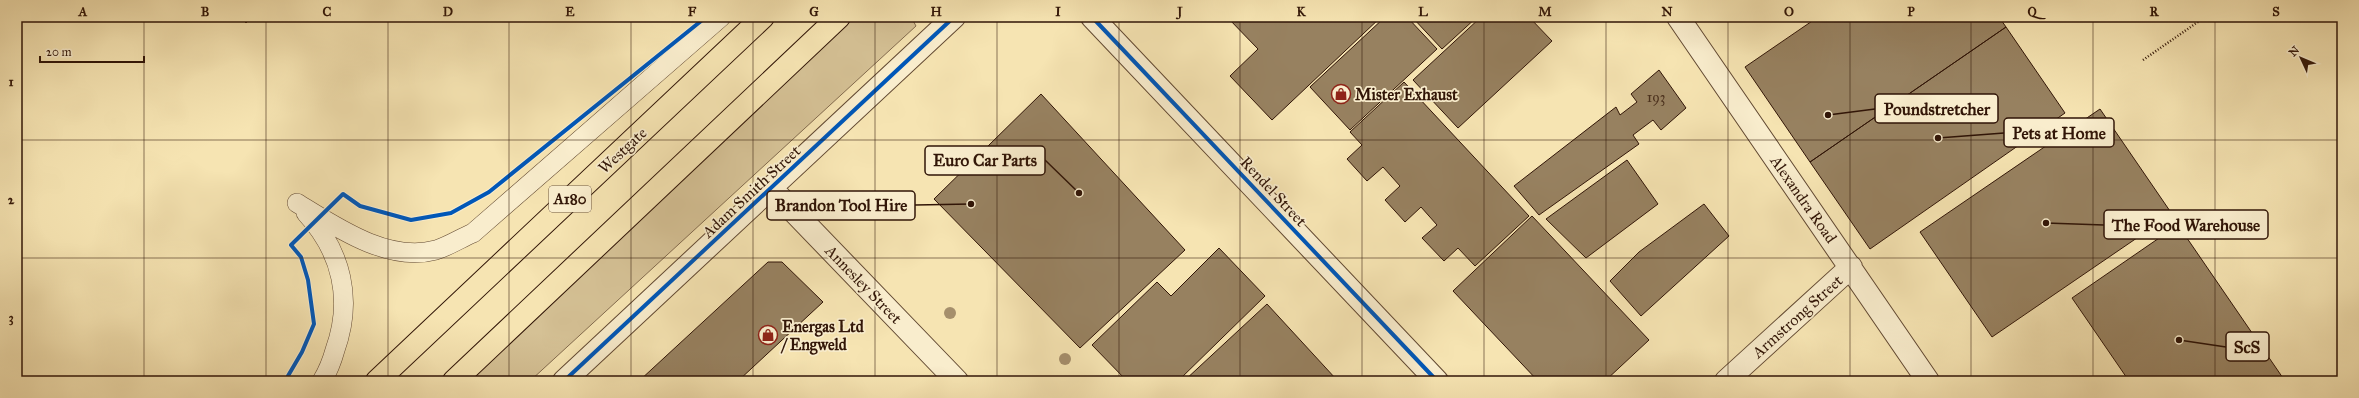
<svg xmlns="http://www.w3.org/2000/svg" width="2359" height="398" viewBox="0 0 2359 398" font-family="'IM FELL Great Primer',serif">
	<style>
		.green { fill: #d5c195; stroke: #836b4e }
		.building { fill: #978160; stroke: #311507 }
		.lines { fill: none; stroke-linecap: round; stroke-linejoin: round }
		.service-casing { stroke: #624932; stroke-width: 20 }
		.minor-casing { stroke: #624932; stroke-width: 24 }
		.trunk-casing { stroke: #311507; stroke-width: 24 }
		.path { stroke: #311507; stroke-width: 2.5; stroke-dasharray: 1 2; stroke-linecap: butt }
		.service { stroke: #f9edcd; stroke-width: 19 }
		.minor { stroke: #f9edcd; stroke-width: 22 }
		.trunk { stroke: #f6e4b2; stroke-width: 22 }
		.cycleway-casing { stroke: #f9edcd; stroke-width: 6 }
		.cycleway { stroke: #0057b8; stroke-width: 4 }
		.tree { fill: #a58f6c }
		.grid { fill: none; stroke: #311507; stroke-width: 1; stroke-opacity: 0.55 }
		.labels { text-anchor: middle; stroke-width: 3.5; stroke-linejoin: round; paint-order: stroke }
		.number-label { font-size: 14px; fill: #4a301d }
		.shield { fill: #f9edcd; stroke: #6d5642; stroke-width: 1 }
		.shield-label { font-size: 15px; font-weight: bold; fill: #311507 }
		.poi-label { font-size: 16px; font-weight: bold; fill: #311507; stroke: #f9edcd; text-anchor: start }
		.street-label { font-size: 16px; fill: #311507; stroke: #f9edcd }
		.leader { fill: none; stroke: #311507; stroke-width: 1.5 }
		.callout-dot { fill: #311507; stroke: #f9edcd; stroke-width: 1.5 }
		.callout { fill: #f9edcd; stroke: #311507; stroke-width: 1.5 }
		.callout-label { font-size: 17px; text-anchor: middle; font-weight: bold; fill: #311507 }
		.neatline { fill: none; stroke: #311507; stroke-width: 1.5 }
		.grid-label { font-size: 13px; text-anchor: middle; font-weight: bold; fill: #311507 }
	</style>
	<rect width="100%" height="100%" fill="#f6e4b2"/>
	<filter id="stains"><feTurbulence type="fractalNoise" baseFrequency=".005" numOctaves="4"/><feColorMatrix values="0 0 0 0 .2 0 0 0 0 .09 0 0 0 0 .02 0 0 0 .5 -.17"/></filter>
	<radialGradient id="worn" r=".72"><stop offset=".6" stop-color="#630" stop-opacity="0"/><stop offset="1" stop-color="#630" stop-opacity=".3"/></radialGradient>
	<path class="green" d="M855 17H911L916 26 530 381H467Z"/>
	<path class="building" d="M240 17H252L246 23Z
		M1227 17H1381L1272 120 1230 76 1258 49Z
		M1385 17H1407L1437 49 1350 130 1310 87Z
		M1412 17H1477L1442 49Z
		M1481 17H1529L1552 41 1458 128 1413 80Z
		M1818 17H1999L2006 27 1810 162 1745 67Z
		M2006 27 2065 113 1870 249 1810 162Z
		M1659 70 1686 108 1661 130 1653 120 1633 135 1639 144 1539 215 1514 186 1616 107 1620 115 1637 102 1631 94Z
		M1404 82 1529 216 1475 266 1458 248 1444 261 1422 238 1437 225 1421 207 1405 222 1385 200 1400 186 1383 167 1367 181 1347 159 1362 145 1350 132Z
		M1041 94 1185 250 1080 348 934 199Z
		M2100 109 2172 214 1992 337 1920 232Z
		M1627 160 1658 204 1586 258 1546 219Z
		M1704 204 1729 236 1641 316 1610 281 1639 252Z
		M1532 216 1649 340 1605 381H1538L1453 291Z
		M2178 225 2285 381H2129L2072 298Z
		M1219 248 1265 296 1178 381H1127L1092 345 1157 282 1171 296Z
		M768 262H782L823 302 738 381H639Z
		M1267 304 1336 379 1334 381H1184Z"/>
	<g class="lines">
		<defs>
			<path id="service" d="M297 203C336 227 388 263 436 250 449 246 461 238 473 233L721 17
				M306 213C342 252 353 300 335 350 332 361 328 371 322 381"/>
			<path id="minor" d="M1092 17 1437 381
				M1678 17 1928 381
				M771 188 957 381
				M564 381 954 17
				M1726 381 1851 267"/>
			<path id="trunk" d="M377 381 763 17
				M454 381 839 17"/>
		</defs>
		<use href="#service" class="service-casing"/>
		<use href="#minor" class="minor-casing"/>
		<use href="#trunk" class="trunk-casing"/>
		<path class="path" d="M2143 60 2205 17"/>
		<use href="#service" class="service"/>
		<use href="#minor" class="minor"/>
		<use href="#trunk" class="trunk"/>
		<defs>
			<path id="cycleway" d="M1092 17 1437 381
				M285 381 302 352 314 324 308 280 301 257 291 245 343 194 360 206 411 220 451 213 489 192 706 17
				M564 381 954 17"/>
		</defs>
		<use href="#cycleway" class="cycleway-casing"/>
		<use href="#cycleway" class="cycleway"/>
	</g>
	<g class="tree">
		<circle cx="950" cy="313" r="6"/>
		<circle cx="1065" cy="359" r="6"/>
	</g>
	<path class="grid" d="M144 17V381M266 17V381M388 17V381M509 17V381M631 17V381M753 17V381M875 17V381M997 17V381M1119 17V381M1240 17V381M1362 17V381M1484 17V381M1606 17V381M1728 17V381M1850 17V381M1971 17V381M2093 17V381M2215 17V381M17 140H2342M17 258H2342"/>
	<defs>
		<symbol id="shop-ring" viewBox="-11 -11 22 22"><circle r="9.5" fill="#f9edcd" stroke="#8f2418" stroke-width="1.5"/><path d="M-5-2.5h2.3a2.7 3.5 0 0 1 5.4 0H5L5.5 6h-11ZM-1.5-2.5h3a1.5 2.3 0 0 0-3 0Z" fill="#8f2418"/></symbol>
	</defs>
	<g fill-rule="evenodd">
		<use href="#shop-ring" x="1330" y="83" width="22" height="22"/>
		<use href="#shop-ring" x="757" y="324" width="22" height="22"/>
	</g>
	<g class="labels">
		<g class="number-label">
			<text x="1656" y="102">193</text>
		</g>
		<rect class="shield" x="549" y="186" width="42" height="26" rx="3"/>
		<g class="shield-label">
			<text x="570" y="204">A180</text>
		</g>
		<g class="poi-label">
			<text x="1355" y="100">Mister Exhaust</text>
			<text x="782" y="332">Energas Ltd<tspan x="782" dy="18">/ Engweld</tspan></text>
		</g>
		<g class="street-label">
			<text transform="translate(622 150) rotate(-43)" y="6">Westgate</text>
			<text transform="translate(751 191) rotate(-43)" y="6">Adam Smith Street</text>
			<text transform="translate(1274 191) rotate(47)" y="6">Rendel Street</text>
			<text transform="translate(1804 199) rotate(55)" y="6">Alexandra Road</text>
			<text transform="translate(864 284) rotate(46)" y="6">Annesley Street</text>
			<text transform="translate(1797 316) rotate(-42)" y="6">Armstrong Street</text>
		</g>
	</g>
	<path class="leader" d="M1828 115L1875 109M1938 138L2004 133M1079 193L1045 160M971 204L915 205M2046 223L2104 225M2179 340L2226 347"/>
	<g class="callout-dot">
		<circle cx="1828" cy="115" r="4"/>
		<circle cx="1938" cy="138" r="4"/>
		<circle cx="1079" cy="193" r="4"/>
		<circle cx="971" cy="204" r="4"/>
		<circle cx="2046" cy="223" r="4"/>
		<circle cx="2179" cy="340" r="4"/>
	</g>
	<g class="callout">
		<rect x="1875" y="94" width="123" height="29" rx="4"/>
		<rect x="2004" y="118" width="110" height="29" rx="4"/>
		<rect x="925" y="146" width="120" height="29" rx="4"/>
		<rect x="767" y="191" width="148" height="29" rx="4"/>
		<rect x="2104" y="210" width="164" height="29" rx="4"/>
		<rect x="2226" y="332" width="43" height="29" rx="4"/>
	</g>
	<g class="callout-label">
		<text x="1937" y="115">Poundstretcher</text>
		<text x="2059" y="139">Pets at Home</text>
		<text x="985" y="166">Euro Car Parts</text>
		<text x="841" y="211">Brandon Tool Hire</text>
		<text x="2186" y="231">The Food Warehouse</text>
		<text x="2247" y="353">ScS</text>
	</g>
	<rect width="2359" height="398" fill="none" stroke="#f6e4b2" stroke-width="44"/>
	<g transform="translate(2301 58) rotate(314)" stroke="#f9edcd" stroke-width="3" paint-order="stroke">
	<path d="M0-3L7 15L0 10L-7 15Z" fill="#311507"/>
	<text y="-6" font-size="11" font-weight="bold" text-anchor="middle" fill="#311507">N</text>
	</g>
	<path d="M40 56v6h104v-6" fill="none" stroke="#311507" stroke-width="2"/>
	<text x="46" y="56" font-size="12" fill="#311507" stroke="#f9edcd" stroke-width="3" paint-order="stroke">20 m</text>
	<rect x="22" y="22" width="2315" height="354" class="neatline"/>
	<g class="grid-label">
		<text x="83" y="16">A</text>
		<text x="205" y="16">B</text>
		<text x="327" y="16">C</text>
		<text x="448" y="16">D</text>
		<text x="570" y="16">E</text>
		<text x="692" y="16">F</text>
		<text x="814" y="16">G</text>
		<text x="936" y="16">H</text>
		<text x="1058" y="16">I</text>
		<text x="1180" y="16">J</text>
		<text x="1301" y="16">K</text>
		<text x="1423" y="16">L</text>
		<text x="1545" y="16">M</text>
		<text x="1667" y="16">N</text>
		<text x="1789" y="16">O</text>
		<text x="1911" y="16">P</text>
		<text x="2032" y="16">Q</text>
		<text x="2154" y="16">R</text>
		<text x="2276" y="16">S</text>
		<text x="11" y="86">1</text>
		<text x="11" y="204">2</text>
		<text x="11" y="322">3</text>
	</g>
	<rect width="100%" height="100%" filter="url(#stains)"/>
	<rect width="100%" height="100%" fill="url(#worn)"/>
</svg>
